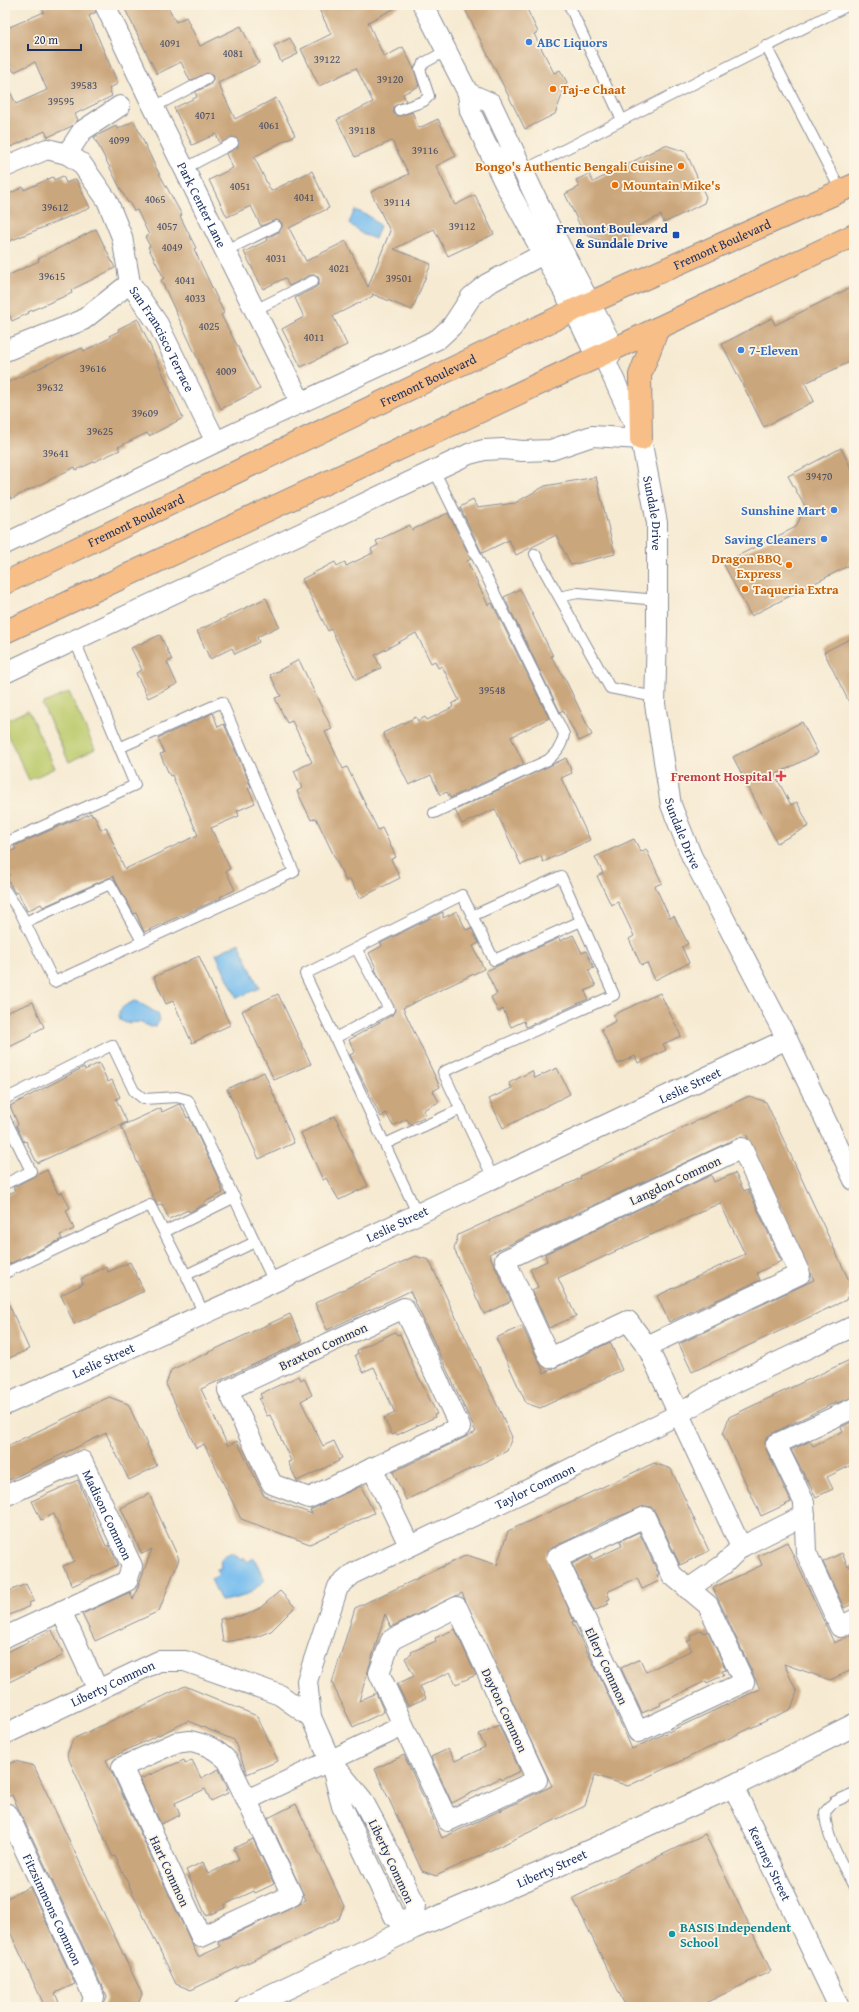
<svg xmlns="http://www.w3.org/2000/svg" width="859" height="2012" viewBox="0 0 859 2012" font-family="'Gentium Book Plus',serif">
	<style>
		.green { fill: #bcca6c; stroke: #6c7c65 }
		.water { fill: #78beef; stroke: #4a76a6 }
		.building { fill: #caa67b }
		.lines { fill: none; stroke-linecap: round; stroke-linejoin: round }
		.service-casing { stroke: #888c98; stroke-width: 12 }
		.minor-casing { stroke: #888c98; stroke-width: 22 }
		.tertiary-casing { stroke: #888c98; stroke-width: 24 }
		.primary-casing { stroke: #888c98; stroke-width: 24 }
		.service { stroke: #fff; stroke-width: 10 }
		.minor { stroke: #fff; stroke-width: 20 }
		.tertiary { stroke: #fff; stroke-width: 22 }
		.primary { stroke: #f7be87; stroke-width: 22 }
		.shop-dot { fill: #3f7fe0; stroke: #fcf5e5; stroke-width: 1.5 }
		.food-dot { fill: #e8710a; stroke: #fcf5e5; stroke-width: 1.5 }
		.transit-dot { fill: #1a4fb4; stroke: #fcf5e5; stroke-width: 1.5 }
		.health-dot { fill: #e0444e; stroke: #fcf5e5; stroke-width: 1.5 }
		.culture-dot { fill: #0f9aa8; stroke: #fcf5e5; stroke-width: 1.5 }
		.labels { text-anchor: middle; stroke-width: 3.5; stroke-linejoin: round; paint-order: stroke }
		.number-label { font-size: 11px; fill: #474d65 }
		.shop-label { font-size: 13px; font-weight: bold; fill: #366cbe; stroke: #fcf5e5; text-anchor: start }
		.food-label { font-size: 13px; font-weight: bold; fill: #c56008; stroke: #fcf5e5; text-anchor: start }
		.street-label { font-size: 13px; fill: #1b2f5e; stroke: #fcf5e5 }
		.transit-label { font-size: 13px; font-weight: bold; fill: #164399; stroke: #fcf5e5; text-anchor: end }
		.health-label { font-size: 13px; font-weight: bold; fill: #be3a42; stroke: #fcf5e5; text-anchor: end }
		.culture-label { font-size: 13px; font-weight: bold; fill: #0d838f; stroke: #fcf5e5; text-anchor: start }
	</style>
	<rect width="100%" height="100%" fill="#fcf5e5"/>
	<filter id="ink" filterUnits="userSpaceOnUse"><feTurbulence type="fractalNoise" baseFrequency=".025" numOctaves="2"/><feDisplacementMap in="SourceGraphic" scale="8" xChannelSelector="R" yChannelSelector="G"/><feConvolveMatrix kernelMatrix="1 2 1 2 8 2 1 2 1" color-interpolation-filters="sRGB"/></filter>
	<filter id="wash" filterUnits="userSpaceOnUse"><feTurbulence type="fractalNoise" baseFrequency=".012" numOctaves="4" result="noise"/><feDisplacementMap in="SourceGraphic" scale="16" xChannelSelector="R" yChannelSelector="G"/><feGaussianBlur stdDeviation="0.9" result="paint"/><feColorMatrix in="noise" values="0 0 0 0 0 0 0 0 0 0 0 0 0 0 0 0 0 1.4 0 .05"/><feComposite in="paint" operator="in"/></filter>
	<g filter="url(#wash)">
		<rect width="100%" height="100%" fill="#f6ead2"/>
		<path class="green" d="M69 692 95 749 69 762 42 704Z
			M28 710 55 768 29 780 5 729V721Z"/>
		<path class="water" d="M355 210 369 216 380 226 375 239 362 234 349 223Z
			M239 943 259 988 237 998 216 954Z
			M134 1001C137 1001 154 1011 158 1014L160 1020 156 1026 151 1027 140 1022 126 1023 120 1020C115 1008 126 1006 134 1001Z
			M230 1553H234L241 1560 245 1558 247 1562 254 1558 265 1580C249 1595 243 1598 221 1601L211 1579 219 1575 217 1570 221 1569C219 1560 222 1555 230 1553Z"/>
		<g id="blocks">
			<path class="building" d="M50 5H94L96 12 89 16 118 84 109 88 112 96 75 114 78 120 72 126 48 137 45 131 11 147 10 144 5 146V81L16 104 47 90 35 62 14 72 5 54V29L44 12 42 8Z
				M123 5H167L176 22 186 17 200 46 241 26 259 63 218 83 235 119 276 98 295 135 254 157 271 191 312 171 329 208 289 228 306 261 346 241 368 287 390 231 371 192 409 174 392 141 355 157 337 120 373 102 356 68 319 86 301 49 331 34 317 5H401L368 22 384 57 403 47 414 69 419 86 403 94 406 101 394 106 393 113 398 116 412 112 419 128 438 119 456 156 436 166 455 205 475 195 494 234 448 256 434 229 394 249 431 264 412 310 372 294 373 296 333 316 347 345 301 367 282 329 304 317 295 298 316 287 319 284V278L316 275H310L289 286 285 278 263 289 244 252 268 240 267 238 279 232 282 227V223L276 220 261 226 251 206 227 217 209 180 233 168 226 154 238 147 239 140 233 137 220 143 216 134 192 145 174 108 197 97 195 92 210 85 213 80V76L207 73 190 81 181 62 157 74Z
				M463 5H525L538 32 534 34 554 73 560 70 567 82 555 114 525 129Z
				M290 38 298 54 281 62 274 46Z
				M134 121 155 166 182 215 180 216 196 248 194 249 224 313 221 315 260 389 221 409 161 280 164 278 148 247 150 246 145 237 149 235 137 210 134 211 129 202 128 203 94 137 116 126 118 129Z
				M665 145 686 152 706 197 704 203 664 223 661 215 624 233 628 240 616 246 584 234 565 194 579 187 576 180 589 174 593 182Z
				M63 176 66 183 76 179 90 208 5 243V196L23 187 24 190 53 177 54 180Z
				M96 229 115 268 71 290 72 293 28 312 29 313 12 321 9 314 5 316V277L39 261 38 259Z
				M854 286V360L805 383 814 401 764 427 722 344 772 318 775 325Z
				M138 319 183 418 149 436 147 433 118 447 120 450 76 470 75 467 11 499 5 485V384L82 348 84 351 110 338 109 336 119 331 118 329Z
				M841 448 854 474V548L848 566 751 616 723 563 796 527 805 507 788 476Z
				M596 477 615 554 571 565 556 535 516 555 509 540 482 553 460 507 473 500 477 508 515 503 545 486Z
				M448 513 471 559 467 561 488 605 492 603 549 718 511 737 524 764 450 798 447 792 440 795 431 775 409 785 383 733 416 717 418 721 425 717 427 720 453 707 452 704 459 700 442 666 438 668 435 661 431 663 416 633 375 655 381 668 356 680 331 629 328 631 302 579 335 562 337 566 345 562 346 566 373 553 371 549 378 545 376 541 410 525 412 530Z
				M520 589 553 656H551L566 681 592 735 579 741 563 710 560 712 504 597Z
				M266 598 279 626 257 637 259 642 235 654 232 648 210 659 197 631Z
				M160 635 172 660 167 662 177 684 148 698 136 673 142 670 131 648Z
				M854 637V712L824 652Z
				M299 660 332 729 325 732 343 769 347 767 378 830 382 828 396 857 391 859 400 878 360 898 350 879 346 881 316 818 311 820 297 791 302 788 294 771 312 762 292 721 287 723 275 698 281 696 270 675Z
				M213 713 218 727 224 724 251 787 248 788 255 803 237 811 239 816 211 828 230 869 226 871 235 890 220 897 221 898 144 932 136 913 134 914 113 876 43 907 41 904 27 911 18 892 15 893 6 877 10 875 5 865V854L16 849 14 846 76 819 77 820 91 813 92 816 94 815 101 830 106 827 125 869 198 835 172 775 170 776 160 754 164 753 158 738Z
				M802 722 818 753 775 775 791 805 797 802 809 826 777 843 733 757Z
				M566 758 572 773 561 778 590 840 543 862 541 856 521 865 495 809 462 824 455 810Z
				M634 839 641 852 646 849 662 883 655 886 670 918 674 916 688 944 682 947 689 963 655 980 647 963 641 965 629 939 634 936 618 902 611 905 597 876 603 873 595 857Z
				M457 911 466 930 471 928 479 943 473 946 484 969 403 1008 440 1087 433 1091 439 1102 423 1110 426 1116 410 1124 407 1119 393 1126 386 1113 381 1117 350 1055 355 1052 349 1040 392 1015 395 1010 375 969 376 968 369 953 382 946 381 943 443 912V918Z
				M573 935 582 953 586 951 594 968 588 970 596 986 585 991 588 999 526 1027 524 1021 511 1027 503 1009 498 1012 491 997 497 994 486 971 559 938 560 941Z
				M199 956 230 1025 192 1043 173 1001 166 1004 154 977Z
				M660 993 681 1036 663 1044 666 1050 638 1063 635 1056 618 1064 601 1029 616 1021 613 1015Z
				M278 994 311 1064 274 1080 242 1011Z
				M33 1002 44 1027 31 1034 32 1036 5 1049V1013Z
				M99 1063 108 1082 112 1080 120 1097 116 1099 127 1122 37 1163 26 1141 24 1142 16 1125 18 1124 10 1106 84 1067 85 1070Z
				M557 1068 570 1094 503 1128 489 1099 512 1088 509 1083 532 1071 535 1078Z
				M264 1072 294 1143 259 1159 227 1089Z
				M749 1096 766 1102 851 1285 846 1300 692 1372 679 1344 814 1280 746 1134 489 1254 511 1301 484 1314 454 1249 458 1235 581 1178 580 1176Z
				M179 1104 181 1105 187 1118 189 1117 218 1178 223 1193 204 1202 205 1204 189 1212 188 1210 169 1219 162 1204 158 1206 155 1201 121 1126 161 1108 162 1112Z
				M335 1116 368 1186 339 1200 326 1178 323 1180 301 1133Z
				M47 1170 58 1194 62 1192 70 1208 66 1210 74 1229 60 1235 62 1239 5 1266V1196L15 1191 13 1187Z
				M735 1173 744 1191 748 1189 781 1261 757 1273 760 1280 669 1322 657 1296 745 1254 720 1203 558 1278 576 1316 549 1328 532 1290 538 1287 530 1269 547 1261 545 1254 711 1175 714 1182Z
				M415 1256 429 1260 512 1437 507 1451 406 1500 393 1472 476 1432 410 1291 327 1330 315 1303Z
				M130 1262 144 1291 74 1324 61 1295 83 1284 81 1279 106 1267 108 1272Z
				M5 1296 29 1349 5 1360Z
				M290 1314 302 1342 201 1389 228 1446 237 1441 264 1496 312 1514 310 1510 361 1486 374 1513 310 1544 241 1519 204 1444 196 1448 166 1384 171 1370Z
				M522 1326 544 1373 610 1342 622 1370 540 1408 526 1403 496 1338Z
				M395 1332 397 1335 400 1334 414 1368 437 1414 434 1415 435 1417 397 1435 396 1433 392 1435 384 1418 395 1413 374 1367 363 1372 355 1355 358 1353 357 1350Z
				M854 1358V1397L830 1405 771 1434 766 1438 765 1443 766 1449 791 1502 761 1516 723 1434 729 1417Z
				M299 1376 301 1380 304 1378 312 1395 301 1401 323 1446 334 1441 342 1458 338 1460 339 1461 297 1481 288 1462 291 1461 270 1415 267 1416 259 1399 262 1398 260 1394Z
				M109 1397 128 1404 157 1466 129 1480 106 1433 5 1482V1447Z
				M854 1421V1464L827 1477 833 1489 816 1497 791 1450 810 1441 813 1446 843 1431 841 1427Z
				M654 1463 671 1469 709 1551 680 1565 655 1512 651 1507 646 1506 609 1520 552 1548 547 1552 546 1557 574 1621 572 1622 600 1677 632 1749 760 1689 713 1588 762 1565 758 1556 787 1542 834 1643 854 1634V1669L830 1680 784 1664 797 1692 791 1709 628 1786 595 1775 585 1806 436 1876 422 1871 375 1769 404 1755 442 1838 552 1786 462 1593 391 1627 385 1614 359 1701 376 1693 384 1712 353 1727 332 1683 355 1608 467 1555 497 1565 508 1531Z
				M78 1480 99 1530 106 1546 109 1545 118 1565 72 1586 63 1566 74 1561 54 1514 41 1520 32 1501Z
				M149 1494 179 1559 159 1611 95 1641 82 1614 130 1592 133 1600 152 1549 142 1554 121 1508Z
				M639 1532 659 1575 657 1576 659 1581 642 1589 637 1578 607 1592 610 1599 607 1600 609 1604 594 1611 572 1564 590 1555 592 1560 622 1546 620 1541Z
				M842 1553 848 1567 854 1564V1603L844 1608 823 1562Z
				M26 1584 34 1601 29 1603 30 1606 5 1617V1593Z
				M280 1591 295 1607 271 1631 256 1637 223 1642 220 1619 246 1615 260 1608Z
				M455 1629 476 1675 456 1684 450 1672 420 1686 426 1698 408 1706 397 1684 414 1676 405 1658 412 1654 411 1652 436 1641 435 1638Z
				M52 1630 64 1655 5 1684V1653Z
				M702 1630 704 1633 708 1631 726 1670 722 1671 724 1675 707 1683 706 1681 660 1703 661 1705 642 1713 621 1668 640 1659 646 1672 692 1650 687 1641 691 1640 690 1636Z
				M185 1686 257 1716 278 1761 247 1774 234 1740 188 1721 106 1760 198 1957 220 1947 218 1942 306 1900 268 1818 296 1804 344 1906 339 1919 191 1990 176 1984 115 1856 113 1857 67 1755 73 1739Z
				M499 1725 520 1771 501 1780 500 1778 452 1803 431 1757 448 1749 455 1761 485 1747 479 1734Z
				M184 1760 185 1763 192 1760 201 1778 219 1769 228 1789 226 1790 228 1793 211 1801 205 1789 175 1803 180 1815 161 1824 140 1779Z
				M15 1761 34 1766 142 1994 137 2007H103L107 1997 51 1878 12 1795 5 1798V1766Z
				M705 1834 771 1971 697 2007H626L573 1898Z
				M253 1839 274 1884 255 1893 254 1891 224 1905 225 1908 206 1916 186 1870 203 1862 208 1874 239 1859 234 1848Z
				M30 1887 75 1984 55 1993 61 2007H45L5 1921V1899Z"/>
		</g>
	</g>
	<g filter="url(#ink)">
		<use href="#blocks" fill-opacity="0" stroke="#888c98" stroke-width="1"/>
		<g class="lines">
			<defs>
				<path id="service" d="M569 5 622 120
					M766 46 841 191
					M154 107 207 79
					M399 110 424 101 429 96 420 69 424 63 446 51
					M493 146 514 169 524 170 849 5
					M184 169 233 143
					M225 251 276 226
					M255 310 313 281
					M434 470 564 734C562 746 557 752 548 760L434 813
					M535 554 610 688 655 697
					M559 597 578 593 658 600
					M5 843 135 785 75 641
					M5 890 21 914 54 982 294 872 222 702 119 748
					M472 916 561 876 614 995 443 1072 493 1178
					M25 922 110 884 142 941
					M335 1038 389 1009 356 948
					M5 1099 112 1045 134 1091 144 1099 177 1097 188 1100 274 1282
					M5 1118 31 1171 5 1184
					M385 1144 461 1109
					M417 1213 305 974 462 895 494 960 581 921
					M164 1232 186 1275 255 1242
					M5 1273 150 1205 164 1232 235 1197
					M186 1275 204 1314
					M854 1793 834 1802 825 1812C826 1839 842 1863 854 1887"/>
				<g id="minor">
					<path id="s1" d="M105 5 147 94 301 403"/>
					<path id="s2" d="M423 5 468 93 470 111 504 182 574 310 596 356 606 362 641 439 657 523V632L655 704 671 805 692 857 787 1039 854 1180"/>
					<path d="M468 93 491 103 545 217 614 349 606 362"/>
					<path id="s3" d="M67 154 81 163 107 200 122 237 130 283 158 324 216 442"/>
					<path d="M5 167 47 149 67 154 82 131 120 106"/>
					<path d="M5 351 83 320 130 283"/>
					<path d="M5 544 216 442 438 339 452 326 471 297 487 284 543 254"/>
					<path d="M5 673 469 454 484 450 503 449 522 451 551 450 592 436 641 439"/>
					<path d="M404 1308 460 1427 309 1498 272 1484 228 1390Z"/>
					<path d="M647 1346 800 1274 742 1148 505 1260 550 1358 628 1321 647 1346 741 1547"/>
					<path id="s4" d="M5 1405 274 1282 787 1039"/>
					<path d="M854 1408 776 1444 804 1502 806 1552 840 1627 854 1620"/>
					<path d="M372 1468 409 1545"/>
					<path id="s5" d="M5 1496 82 1461 132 1566 127 1581 5 1637"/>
					<path d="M645 1517 672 1575 708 1605 744 1682 638 1732 557 1558Z"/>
					<path d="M688 1589 723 1565 741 1547 805 1515"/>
					<path d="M457 1607 537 1780 448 1821 379 1673 391 1640Z"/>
					<path d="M61 1611 98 1690"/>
					<path id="s6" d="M311 1717 307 1681 338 1587 354 1573 542 1483 679 1414 713 1393 854 1326"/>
					<path id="s7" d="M5 1734 159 1661H185L280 1695 311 1717 330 1760 342 1806 394 1916 413 1928 415 1904 376 1825 362 1799 330 1760"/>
					<path d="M190 1741C206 1744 216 1749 228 1761L292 1895 201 1937 122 1767 175 1743Z"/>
					<path id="s8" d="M733 1786 839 2007"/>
					<path d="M247 1800 403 1726"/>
					<path id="s9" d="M5 1816 8 1814 94 1997 91 2007"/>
				</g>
				<g id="tertiary">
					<path id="s10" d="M247 2007 413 1928 541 1873 733 1786 854 1725"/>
				</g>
				<g id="primary">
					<path d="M641 439 640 375 658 328"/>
					<path id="s11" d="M5 583 574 310 854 185"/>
					<path d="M5 632 614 349 854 235"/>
				</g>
			</defs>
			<use href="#service" class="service-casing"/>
			<use href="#minor" class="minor-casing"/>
			<use href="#tertiary" class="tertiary-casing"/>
			<use href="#primary" class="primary-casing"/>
			<use href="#service" class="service"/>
			<use href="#minor" class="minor"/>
			<use href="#tertiary" class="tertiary"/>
			<use href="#primary" class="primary"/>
		</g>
	</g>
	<g class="shop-dot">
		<circle cx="529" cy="42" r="4"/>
		<circle cx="741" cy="350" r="4"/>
		<circle cx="834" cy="510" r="4"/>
		<circle cx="824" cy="539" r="4"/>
	</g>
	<g class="food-dot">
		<circle cx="553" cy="89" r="4"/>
		<circle cx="681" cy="166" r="4"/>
		<circle cx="615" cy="185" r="4"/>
		<circle cx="789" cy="565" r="4"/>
		<circle cx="745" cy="589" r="4"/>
	</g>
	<rect class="transit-dot" x="672" y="231" width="8" height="8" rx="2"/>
	<path class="health-dot" d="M779 770h4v4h4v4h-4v4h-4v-4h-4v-4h4z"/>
	<circle class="culture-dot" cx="672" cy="1934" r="4"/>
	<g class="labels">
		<g class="number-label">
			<text x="170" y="47">4091</text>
			<text x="233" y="57">4081</text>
			<text x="327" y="63">39122</text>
			<text x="390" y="83">39120</text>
			<text x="84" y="89">39583</text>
			<text x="61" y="105">39595</text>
			<text x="205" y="119">4071</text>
			<text x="269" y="129">4061</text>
			<text x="362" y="134">39118</text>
			<text x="119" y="144">4099</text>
			<text x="425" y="154">39116</text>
			<text x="240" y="190">4051</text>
			<text x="304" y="201">4041</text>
			<text x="155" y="203">4065</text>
			<text x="397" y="206">39114</text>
			<text x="55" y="211">39612</text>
			<text x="167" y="230">4057</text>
			<text x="462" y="230">39112</text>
			<text x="172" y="251">4049</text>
			<text x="276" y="262">4031</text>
			<text x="339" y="272">4021</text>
			<text x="52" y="280">39615</text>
			<text x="399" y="282">39501</text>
			<text x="185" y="284">4041</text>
			<text x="195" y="302">4033</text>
			<text x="209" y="330">4025</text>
			<text x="314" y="341">4011</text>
			<text x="93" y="372">39616</text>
			<text x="226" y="375">4009</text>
			<text x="50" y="391">39632</text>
			<text x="145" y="417">39609</text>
			<text x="100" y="435">39625</text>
			<text x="56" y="457">39641</text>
			<text x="819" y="480">39470</text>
			<text x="492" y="694">39548</text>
		</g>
		<g class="shop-label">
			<text x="537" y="47">ABC Liquors</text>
			<text x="749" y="355">7-Eleven</text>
			<text x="826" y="515" text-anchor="end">Sunshine Mart</text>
			<text x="816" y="544" text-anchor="end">Saving Cleaners</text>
		</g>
		<g class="food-label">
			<text x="561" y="94">Taj-e Chaat</text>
			<text x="673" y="171" text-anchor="end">Bongo's Authentic Bengali Cuisine</text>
			<text x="623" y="190">Mountain Mike's</text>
			<text x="781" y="563" text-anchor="end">Dragon BBQ<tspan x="781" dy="15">Express</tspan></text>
			<text x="753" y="594">Taqueria Extra</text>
		</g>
		<g class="street-label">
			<text dy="5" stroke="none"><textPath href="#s1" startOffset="222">Park Center Lane</textPath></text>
			<text dy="5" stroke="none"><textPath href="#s11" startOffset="793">Fremont Boulevard</textPath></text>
			<text dy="5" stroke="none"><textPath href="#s3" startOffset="213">San Francisco Terrace</textPath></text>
			<text dy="5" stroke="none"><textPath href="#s11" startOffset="469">Fremont Boulevard</textPath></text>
			<text dy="5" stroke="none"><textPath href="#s2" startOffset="564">Sundale Drive</textPath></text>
			<text dy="5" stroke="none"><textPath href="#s11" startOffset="145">Fremont Boulevard</textPath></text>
			<text dy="5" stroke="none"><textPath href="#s2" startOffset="888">Sundale Drive</textPath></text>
			<text dy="5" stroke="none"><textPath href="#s4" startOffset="756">Leslie Street</textPath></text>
			<text transform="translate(675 1180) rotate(-25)" y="5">Langdon Common</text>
			<text dy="5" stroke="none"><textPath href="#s4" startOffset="432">Leslie Street</textPath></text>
			<text transform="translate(323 1346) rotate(-25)" y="5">Braxton Common</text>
			<text dy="5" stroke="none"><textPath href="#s4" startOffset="108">Leslie Street</textPath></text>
			<text dy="5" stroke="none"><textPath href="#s6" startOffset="357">Taylor Common</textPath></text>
			<text dy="5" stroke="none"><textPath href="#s5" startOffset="144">Madison Common</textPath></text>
			<text transform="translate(607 1666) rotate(65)" y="5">Ellery Common</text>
			<text dy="5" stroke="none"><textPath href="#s7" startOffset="119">Liberty Common</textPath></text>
			<text transform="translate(505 1710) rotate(65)" y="5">Dayton Common</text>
			<text transform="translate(392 1861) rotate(65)" y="5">Liberty Common</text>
			<text dy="5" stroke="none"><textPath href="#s8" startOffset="86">Kearney Street</textPath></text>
			<text dy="5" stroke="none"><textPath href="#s10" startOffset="335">Liberty Street</textPath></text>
			<text transform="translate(170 1871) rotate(65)" y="5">Hart Common</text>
			<text dy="5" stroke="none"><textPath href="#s9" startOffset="109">Fitzsimmons Common</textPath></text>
		</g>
		<g class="transit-label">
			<text x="668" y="233">Fremont Boulevard<tspan x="668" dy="15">&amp; Sundale Drive</tspan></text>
		</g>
		<g class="health-label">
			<text x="772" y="781">Fremont Hospital</text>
		</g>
		<g class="culture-label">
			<text x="680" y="1932">BASIS Independent<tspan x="680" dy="15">School</tspan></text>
		</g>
	</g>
	<rect width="859" height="2012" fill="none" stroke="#fcf5e5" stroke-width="20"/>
	<path d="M28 44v6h53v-6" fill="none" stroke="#1b2f5e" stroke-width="2"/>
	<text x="34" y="44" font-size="12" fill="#1b2f5e" stroke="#fcf5e5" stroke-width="3" paint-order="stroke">20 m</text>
</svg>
